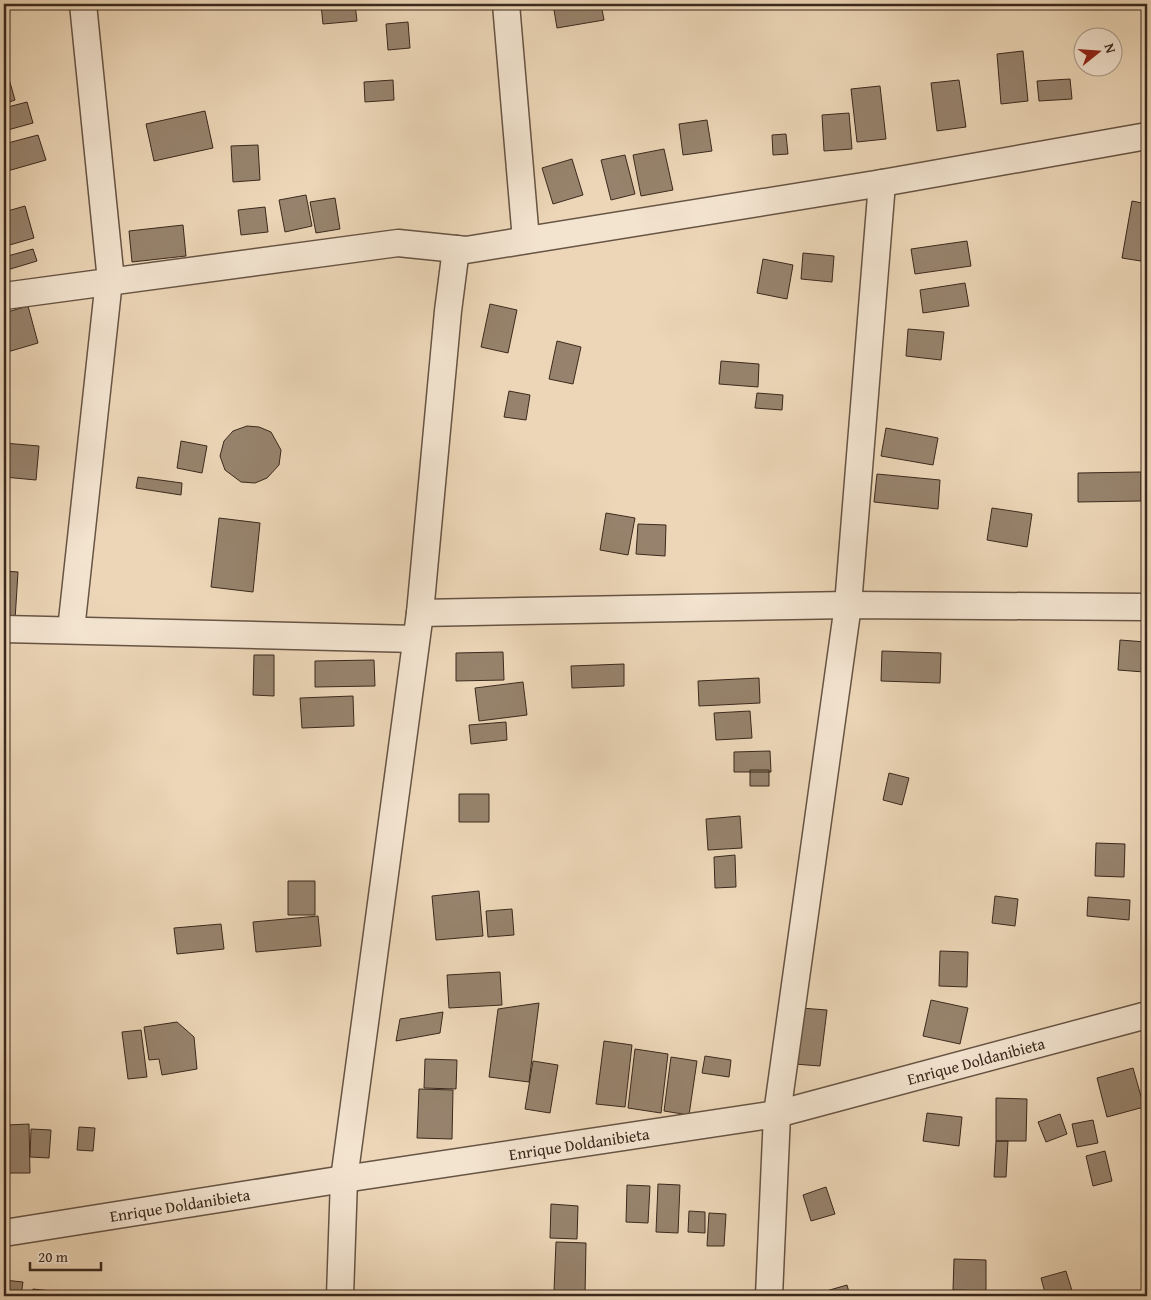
<svg xmlns="http://www.w3.org/2000/svg" width="1151" height="1300" viewBox="0 0 1151 1300" font-family="'Gentium Book Plus',serif">
	<style>
		.building { fill: #97836d; stroke: #3b291d }
		.lines { fill: none; stroke-linecap: round; stroke-linejoin: round }
		.street-casing { stroke: #675444; stroke-width: 29 }
		.street { stroke: #f3e4d0; stroke-width: 26 }
		.labels { text-anchor: middle; stroke-width: 4; stroke-linejoin: round; paint-order: stroke }
		.street-label { font-size: 16px; fill: #3b291d; stroke: #f3e4d0 }
	</style>
	<rect width="100%" height="100%" fill="#ecd6b7"/>
	<filter id="stains"><feTurbulence type="fractalNoise" baseFrequency=".004" numOctaves="4"/><feColorMatrix values="0 0 0 0 .2 0 0 0 0 .09 0 0 0 0 .02 0 0 0 .5 -.17"/></filter>
	<radialGradient id="worn" r=".72"><stop offset=".6" stop-color="#630" stop-opacity="0"/><stop offset="1" stop-color="#630" stop-opacity=".3"/></radialGradient>
	<path class="building" d="M321 4H355L357 21 323 24Z
		M553 4H601L604 20 557 28Z
		M669 4H706V5L669 8Z
		M408 22 410 48 388 50 386 24Z
		M1023 51 1028 101 1001 104 997 54Z
		M9 79 15 100 4 104V81Z
		M1070 79 1072 99 1039 101 1037 81Z
		M393 80 394 100 365 102 364 82Z
		M959 80 966 127 937 131 931 83Z
		M880 86 886 139 857 142 851 89Z
		M27 102 33 123 4 131V108Z
		M205 111 213 148 154 161 146 124Z
		M849 113 852 149 824 151 822 115Z
		M707 120 712 151 683 155 679 124Z
		M786 134 788 154 773 155 772 135Z
		M38 135 46 160 4 172V144Z
		M258 145 260 180 233 182 231 146Z
		M664 149 673 190 641 196 633 155Z
		M625 155 635 194 611 200 601 160Z
		M572 159 583 195 553 204 542 168Z
		M306 195 312 226 285 232 279 200Z
		M335 198 340 229 316 233 310 202Z
		M1132 201 1147 204V262L1122 258Z
		M25 206 34 238 6 246 4 239V212Z
		M265 207 268 232 241 235 238 210Z
		M183 225 186 256 132 262 129 231Z
		M967 241 971 266 915 274 911 249Z
		M33 249 37 261 7 270 4 257Z
		M803 253 834 256 832 282 801 279Z
		M763 259 793 265 787 299 757 293Z
		M965 283 969 306 923 313 920 290Z
		M490 304 517 310 508 353 481 347Z
		M28 306 38 343 4 353V313Z
		M908 329 944 332 941 360 906 356Z
		M557 341 581 347 573 384 549 379Z
		M721 361 759 364 758 387 719 384Z
		M509 391 530 395 526 420 504 417Z
		M757 393 783 395 782 410 755 408Z
		M247 426 259 427 271 432 281 450 279 465 267 478 255 483 241 482 225 470 220 456 224 441 233 431Z
		M886 428 938 438 933 465 881 456Z
		M181 441 207 446 202 473 177 468Z
		M4 443 39 446 36 480 4 477Z
		M1141 472V501L1078 502V473Z
		M877 474 940 480 938 509 874 502Z
		M138 477 182 483 181 495 136 488Z
		M992 508 1032 514 1027 547 987 540Z
		M606 513 635 518 628 555 600 550Z
		M219 518 260 523 253 592 211 587Z
		M638 524 666 525 665 556 636 554Z
		M4 571 18 572 15 620 4 619Z
		M1120 640 1146 642 1144 672 1118 670Z
		M882 651 941 653 940 683 881 681Z
		M503 652 504 680 456 681V653Z
		M254 655H274V696L253 695Z
		M374 660 375 686 315 687V661Z
		M624 664V686L572 688 571 666Z
		M759 678 760 703 699 706 698 681Z
		M523 682 527 715 479 721 475 688Z
		M353 696 354 726 302 728 300 698Z
		M750 711 752 738 716 740 714 713Z
		M506 722 507 740 471 744 469 725Z
		M770 751 771 772H734V752Z
		M750 770H769V786H750Z
		M889 773 909 778 902 805 883 800Z
		M459 794H489V822H459Z
		M740 816 742 848 708 850 706 819Z
		M1096 843 1125 844 1124 877 1095 876Z
		M735 855 736 887 715 888 714 857Z
		M288 881H315V915H288Z
		M479 891 483 936 436 940 432 896Z
		M995 896 1018 899 1015 926 992 923Z
		M1088 897 1130 900 1129 920 1087 916Z
		M512 909 514 935 488 937 486 911Z
		M318 916 321 946 256 952 253 922Z
		M221 924 224 949 177 954 174 928Z
		M940 951 968 952 967 987 939 986Z
		M500 972 502 1005 449 1008 447 975Z
		M931 1000 968 1008 960 1044 923 1036Z
		M539 1003 529 1082 489 1077 498 1009Z
		M801 1008 827 1010 820 1066 794 1064Z
		M443 1012 440 1033 396 1041 400 1019Z
		M177 1022 194 1037 197 1069 162 1075 159 1059 149 1060 144 1027Z
		M141 1030 147 1077 128 1079 122 1032Z
		M604 1041 632 1045 625 1107 596 1104Z
		M635 1049 668 1054 661 1113 628 1108Z
		M705 1056 731 1060 729 1077 702 1073Z
		M671 1057 697 1061 689 1115 664 1111Z
		M425 1059 457 1060 456 1089 424 1088Z
		M533 1061 558 1065 550 1113 525 1109Z
		M1133 1068 1144 1107 1107 1117 1097 1078Z
		M419 1089 453 1090 452 1139 417 1138Z
		M996 1098 1027 1099 1026 1141H996Z
		M927 1113 962 1117 959 1146 923 1141Z
		M1060 1114 1067 1134 1046 1142 1038 1122Z
		M1093 1120 1098 1143 1077 1147 1072 1124Z
		M29 1124 30 1173H9L7 1125Z
		M79 1127 95 1128 93 1151 77 1150Z
		M31 1129 51 1130 49 1158 30 1157Z
		M996 1141H1008L1006 1177H994Z
		M1105 1151 1112 1181 1093 1186 1086 1156Z
		M658 1184 680 1185 678 1233 656 1232Z
		M627 1185 650 1186 648 1223 626 1222Z
		M826 1187 835 1214 811 1221 803 1195Z
		M551 1204 578 1206 577 1239 550 1238Z
		M689 1211 705 1212V1233L688 1232Z
		M709 1213 726 1214 724 1246H707Z
		M556 1242 586 1243 585 1296H566V1291H554Z
		M954 1259 986 1260V1291L953 1290Z
		M1066 1271 1073 1294 1066 1296H1046L1041 1278Z
		M4 1280 23 1282 21 1296H4Z
		M847 1285 850 1296H809Z
		M33 1289 52 1291V1296H32Z"/>
	<g class="lines">
		<defs>
			<g id="street">
				<path d="M506 4 526 240"/>
				<path d="M4 296 398 243 466 250 882 183 1147 136"/>
				<path d="M420 613 848 605 1147 607"/>
				<path d="M4 629 416 639"/>
				<path d="M71 630 110 271 83 4"/>
				<path id="s1" d="M4 1233 344 1179 777 1114 1147 1015"/>
				<path d="M340 1296 344 1179 420 613 448 311 456 249"/>
				<path d="M769 1296 777 1114 848 605 882 183"/>
			</g>
		</defs>
		<use href="#street" class="street-casing"/>
		<use href="#street" class="street"/>
	</g>
	<g class="labels">
		<g class="street-label">
			<text dy="6" stroke="none"><textPath href="#s1" startOffset="988">Enrique Doldanibieta</textPath></text>
			<text dy="6" stroke="none"><textPath href="#s1" startOffset="582">Enrique Doldanibieta</textPath></text>
			<text dy="6" stroke="none"><textPath href="#s1" startOffset="178">Enrique Doldanibieta</textPath></text>
		</g>
	</g>
	<rect width="1151" height="1300" fill="none" stroke="#ecd6b7" stroke-width="20"/>
	<rect x="5" y="5" width="1141" height="1290" fill="none" stroke="#3b291d" stroke-width="2.5"/>
	<rect x="10" y="10" width="1131" height="1280" fill="none" stroke="#3b291d"/>
	<g transform="translate(1098 52) rotate(73)"><circle r="24" fill="#f3e4d0" stroke="#a99988"/>
	<path d="M0-4L9 19L0 12L-9 19Z" fill="#8f2418"/>
	<text y="-8" font-size="14" font-weight="bold" text-anchor="middle" fill="#3b291d">N</text>
	</g>
	<path d="M30 1262v8h71v-8" fill="none" stroke="#3b291d" stroke-width="2.5"/>
	<text x="38" y="1262" font-size="15" fill="#3b291d" stroke="#f3e4d0" stroke-width="4" paint-order="stroke">20 m</text>
	<rect width="100%" height="100%" filter="url(#stains)"/>
	<rect width="100%" height="100%" fill="url(#worn)"/>
</svg>
